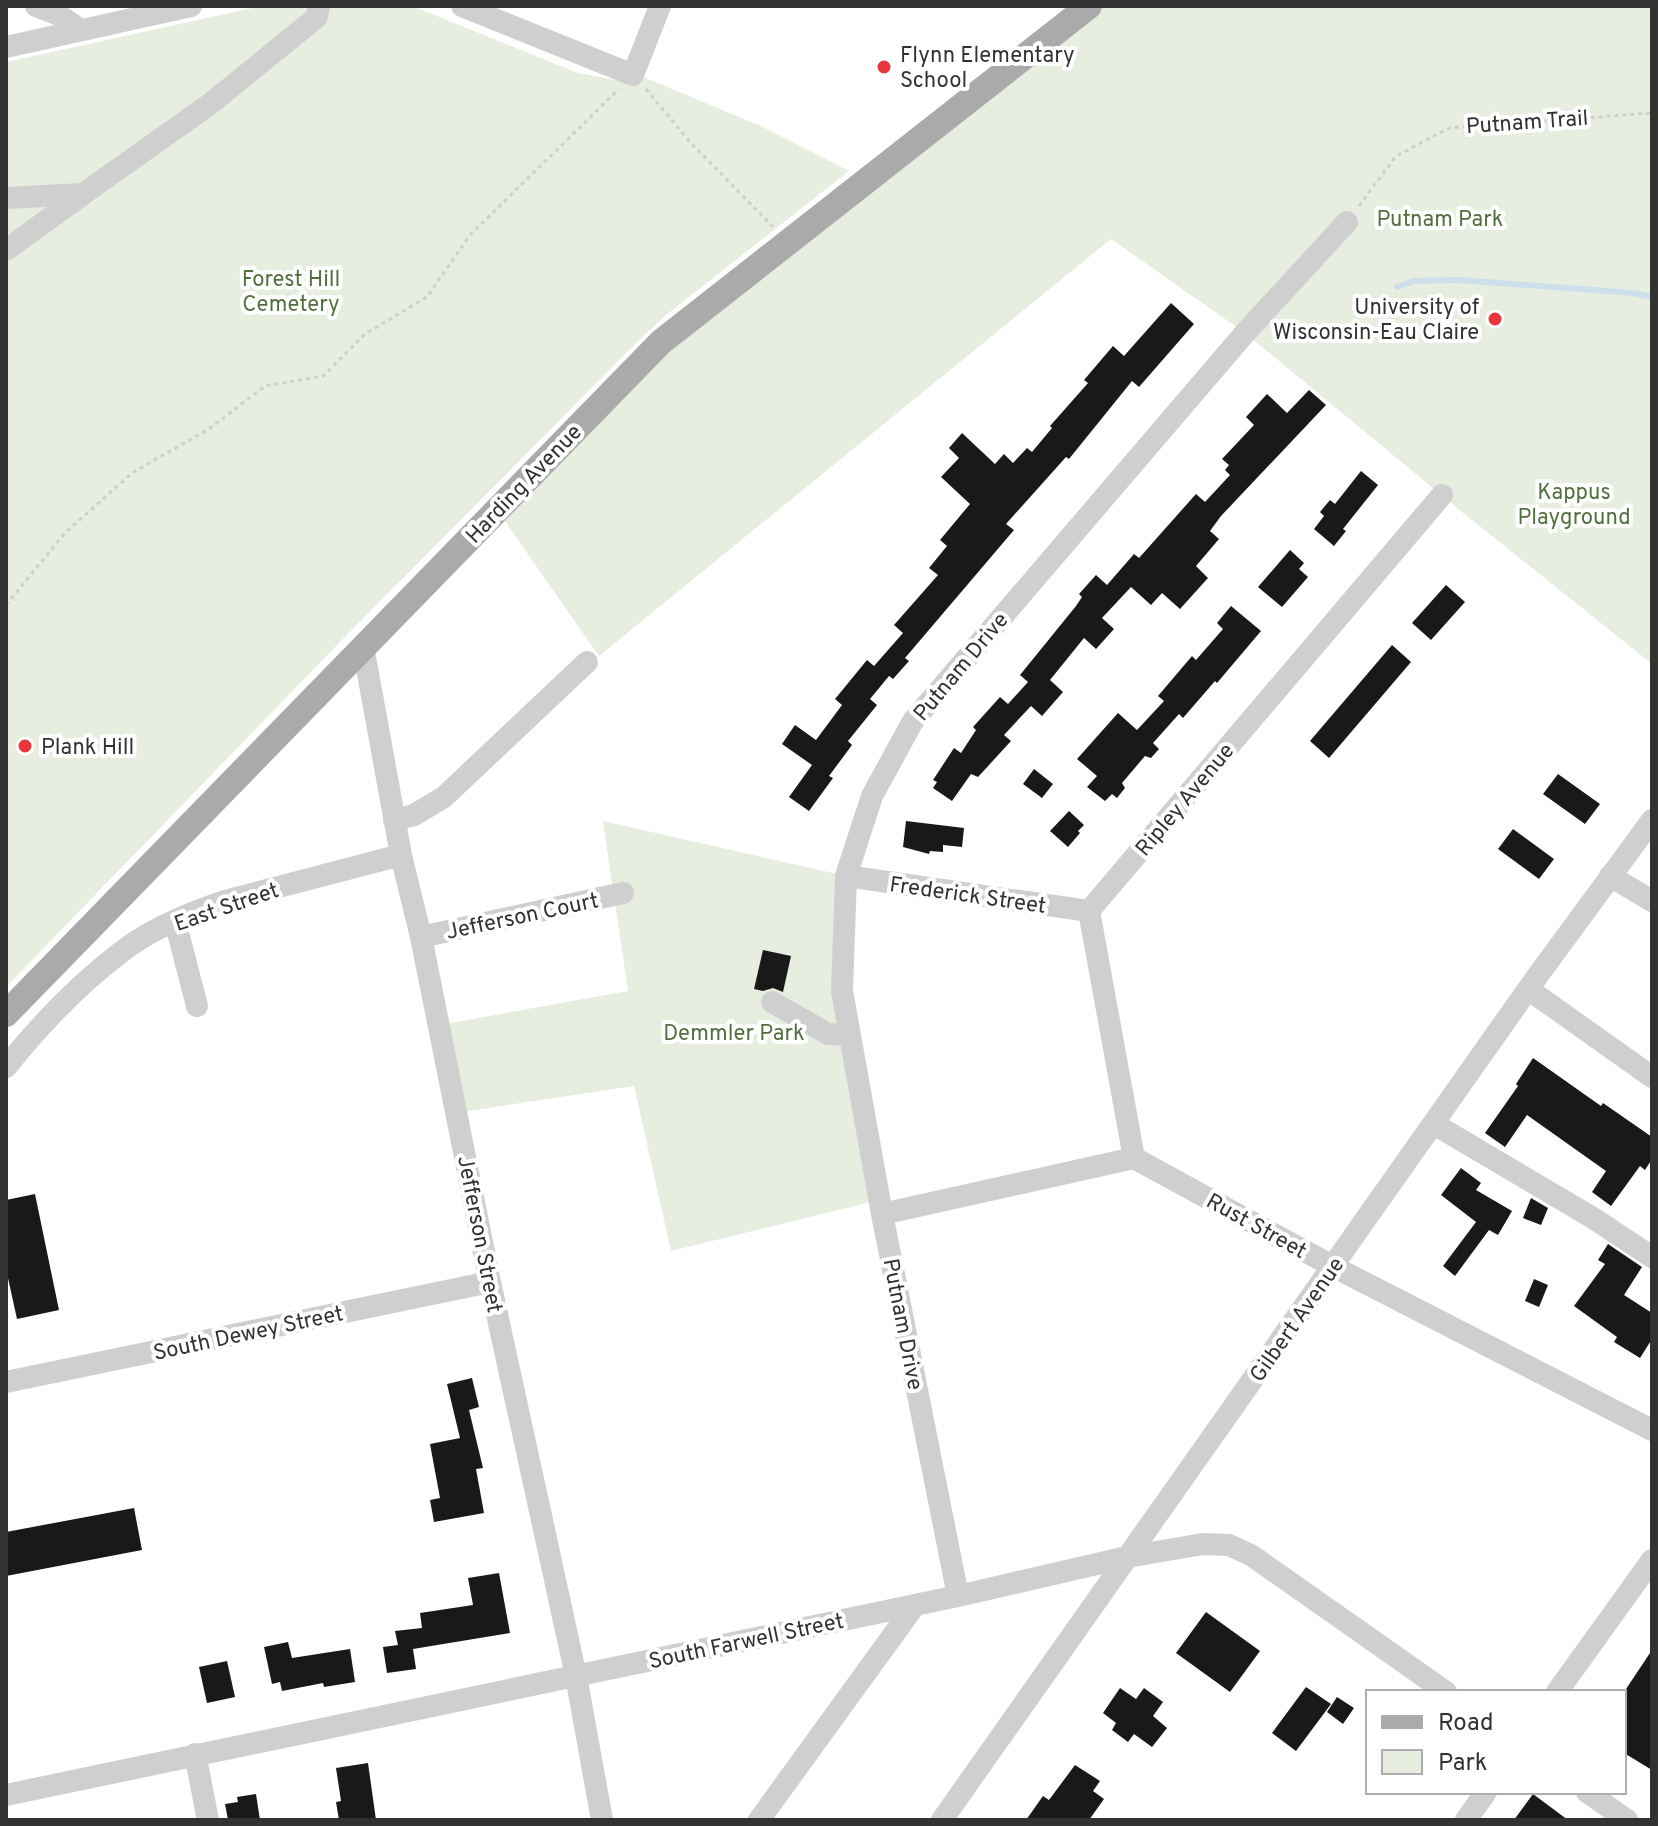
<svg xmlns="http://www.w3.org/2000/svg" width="1658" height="1826" viewBox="0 0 1658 1826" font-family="Overpass,sans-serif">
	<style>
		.green { fill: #e7eee0 }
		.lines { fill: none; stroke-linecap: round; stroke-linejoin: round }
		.stream { stroke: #cddfed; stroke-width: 6 }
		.building { fill: #191919 }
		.path { stroke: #cfcfcf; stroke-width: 3; stroke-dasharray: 4 4; stroke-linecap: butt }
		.minor { stroke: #cfcfcf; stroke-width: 22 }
		.major { stroke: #aaa; stroke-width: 26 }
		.poi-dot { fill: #e7353a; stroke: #fff; stroke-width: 3 }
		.labels { text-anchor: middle; stroke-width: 8; stroke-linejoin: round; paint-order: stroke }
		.poi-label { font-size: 22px; fill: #323232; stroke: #fff; text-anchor: start }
		.street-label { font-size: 22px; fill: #323232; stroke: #fff }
		.park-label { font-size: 22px; fill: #526f3e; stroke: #fff }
	</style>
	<rect width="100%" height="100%" fill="#fff"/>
	<path class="green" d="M262 6H412L578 73 621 81 641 76 763 127 849 171 666 315 636 343 339 643 6 987V62Z
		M1089 6H1652V664L1462 512 1245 333 1111 239 599 656 497 510 661 342Z
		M603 821 846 876 842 991 880 1200 671 1251 634 1086 456 1113 439 1025 628 991Z"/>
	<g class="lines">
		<path class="stream" d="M1397 287 1414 281 1459 280 1633 293 1652 297"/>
	</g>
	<path class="building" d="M1171 303 1194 324 1139 387 1132 381 1069 459 1066 457 1006 524 1014 530 905 658 909 661 893 679 889 676 870 699 877 705 848 741 852 745 829 776 833 778 809 811 789 797 812 765 782 744 795 725 816 740 842 705 835 699 867 660 874 666 903 633 894 625 938 575 929 568 947 546 940 540 970 504 941 477 959 458 949 448 962 433 995 464 1004 454 1013 463 1027 448 1032 452 1052 428 1050 426 1088 383 1084 380 1113 346 1124 356Z
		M1309 390 1326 405 1221 516 1210 531 1219 539 1196 566 1208 578 1180 609 1162 593 1151 605 1131 587 1102 618 1114 629 1096 649 1084 638 1050 680 1063 692 1042 716 1031 706 1004 735 1011 741 978 777 971 774 952 801 933 788 937 782 933 780 954 748 961 753 976 730 973 727 1000 697 1008 704 1028 682 1020 675 1076 606 1082 597 1079 594 1096 575 1107 585 1134 554 1139 558 1196 494 1205 502 1230 475 1225 470 1229 465 1222 459 1254 425 1246 417 1267 394 1287 413Z
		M1361 471 1378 485 1343 529 1346 531 1334 546 1314 529 1324 516 1320 512 1330 500 1335 504Z
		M1290 550 1304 563 1299 569 1308 577 1282 607 1258 587Z
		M1446 585 1465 602 1431 640 1412 623Z
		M1231 606 1261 631 1217 683 1215 681 1183 718 1179 714 1153 743 1159 749 1151 758 1145 756 1122 783 1125 788 1117 798 1112 794 1105 801 1087 787 1097 776 1077 759 1118 713 1137 730 1164 701 1158 696 1192 656 1196 660 1223 629 1217 623Z
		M1392 645 1411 662 1329 758 1310 741Z
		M1034 769 1053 784 1042 798 1023 784Z
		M1558 774 1600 804 1585 824 1543 794Z
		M1069 811 1084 825 1078 831 1080 833 1068 847 1050 831Z
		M906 821 964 828 962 847 943 845V852L930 851 929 854 903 847Z
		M1513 829 1554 859 1539 879 1498 849Z
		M763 950 791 956 783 992 773 988 763 991 754 989Z
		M1533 1058 1601 1106 1603 1103 1652 1137V1159L1645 1170 1640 1166 1611 1206 1592 1192 1606 1171 1527 1115 1505 1147 1485 1133 1518 1086 1516 1084Z
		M1461 1168 1481 1183 1476 1190 1512 1211 1498 1235 1489 1230 1455 1276 1443 1266 1476 1222 1441 1195Z
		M35 1194 59 1310 17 1319 6 1269V1200Z
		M1531 1198 1548 1208 1541 1225 1523 1218Z
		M1608 1244 1642 1267 1624 1295 1652 1313V1339L1640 1358 1614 1342 1617 1337 1574 1306 1605 1264 1598 1260Z
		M1534 1279 1548 1285 1539 1307 1525 1301Z
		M472 1378 479 1407 469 1410 483 1468 476 1469 484 1513 434 1522 430 1500 440 1498 430 1444 460 1438 447 1384Z
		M134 1508 142 1550 6 1576V1532Z
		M499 1573 510 1633 413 1649 416 1669 387 1673 383 1647 398 1645 395 1631 422 1628 420 1613 473 1605 468 1578Z
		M1206 1612 1260 1651 1230 1692 1176 1653Z
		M288 1642 292 1658 350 1649 355 1682 324 1687 323 1683 282 1691 280 1682 272 1684 264 1647Z
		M1652 1650V1770L1624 1753V1692Z
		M227 1661 235 1697 207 1703 199 1667Z
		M1306 1687 1331 1704 1296 1751 1272 1733Z
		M1120 1688 1136 1699 1144 1688 1163 1702 1153 1716 1167 1728 1152 1747 1134 1734 1128 1742 1112 1730 1116 1723 1103 1713Z
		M1337 1697 1354 1708 1343 1724 1327 1712Z
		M368 1763 376 1820H339L336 1802 341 1801 336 1768Z
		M1075 1765 1100 1781 1093 1791 1104 1799 1089 1820H1026L1043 1796 1049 1800Z
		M256 1794 260 1820H228L225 1804 238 1802 237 1797Z
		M1533 1794 1568 1820H1514Z"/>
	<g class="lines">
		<path class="path" d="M646 89 691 143 773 227
			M1359 206 1396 156 1449 128 1652 113
			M6 605 65 533 132 473 209 429 265 386 323 376 365 334 427 297 470 235 619 89"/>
		<path class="minor" d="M36 6 59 15 81 30
			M462 6 633 75 660 6
			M6 47 191 6
			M6 198 83 194 210 104 317 17 319 6
			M6 250 82 195
			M363 646 401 855 421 937 490 1282 576 1676 602 1820
			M394 820 414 815 444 797 587 662
			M846 876 1089 911
			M1610 876 1652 901
			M175 921 197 1006
			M421 937 623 893
			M1528 989 1652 1077
			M772 1002 828 1034 850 1035
			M6 1067C39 1026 78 985 120 953 150 929 189 913 225 901L401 855
			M1434 1124 1593 1218 1652 1257
			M1134 1158 1089 911 1442 495
			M882 1214 1134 1158 1334 1267 1652 1430
			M6 1382 490 1282
			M958 1596 882 1214 842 991 846 876 872 796 913 721 1245 333 1347 222
			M1557 1692 1652 1560
			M195 1754 208 1820
			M1587 1792 1627 1820
			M6 1795 958 1596 1127 1557 1203 1544 1229 1545 1251 1555 1446 1692
			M759 1820 915 1605
			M942 1820 1528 989 1652 820
			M1466 1820 1486 1792"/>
		<path class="major" d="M6 1014 661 342 1089 6"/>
	</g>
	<g class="poi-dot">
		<circle cx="884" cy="67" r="8"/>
		<circle cx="1495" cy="319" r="8"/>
		<circle cx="25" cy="746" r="8"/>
	</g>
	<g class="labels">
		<g class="poi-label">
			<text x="900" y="62">Flynn Elementary<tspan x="900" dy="25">School</tspan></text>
			<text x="1479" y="314" text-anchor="end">University of<tspan x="1479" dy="25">Wisconsin-Eau Claire</tspan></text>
			<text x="41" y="754">Plank Hill</text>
		</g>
		<g class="street-label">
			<text transform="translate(1527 121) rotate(-4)" y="8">Putnam Trail</text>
			<text transform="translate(523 483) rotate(-46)" y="8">Harding Avenue</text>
			<text transform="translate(960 666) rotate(-50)" y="8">Putnam Drive</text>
			<text transform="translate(1184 799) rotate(-50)" y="8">Ripley Avenue</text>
			<text transform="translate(968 894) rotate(8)" y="8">Frederick Street</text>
			<text transform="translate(226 906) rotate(-19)" y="8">East Street</text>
			<text transform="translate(522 915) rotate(-12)" y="8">Jefferson Court</text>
			<text transform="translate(1257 1225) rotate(29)" y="8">Rust Street</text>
			<text transform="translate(481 1234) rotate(79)" y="8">Jefferson Street</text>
			<text transform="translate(1296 1319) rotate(-55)" y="8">Gilbert Avenue</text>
			<text transform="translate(904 1324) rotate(79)" y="8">Putnam Drive</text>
			<text transform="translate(248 1332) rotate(-12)" y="8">South Dewey Street</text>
			<text transform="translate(746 1640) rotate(-12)" y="8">South Farwell Street</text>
		</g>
		<g class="park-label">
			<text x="1440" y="226">Putnam Park</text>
			<text x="291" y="286">Forest Hill<tspan x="291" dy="25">Cemetery</tspan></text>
			<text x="1574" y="499">Kappus<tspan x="1574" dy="25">Playground</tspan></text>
			<text x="734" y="1040">Demmler Park</text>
		</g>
	</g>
	<rect width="1658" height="1826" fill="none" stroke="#323232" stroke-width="16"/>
	<rect x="1366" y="1690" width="260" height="104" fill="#ffffff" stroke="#adadad" stroke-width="2"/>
	<rect x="1382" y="1716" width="40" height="12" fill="#aaaaaa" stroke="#adadad" stroke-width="2"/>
	<text x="1438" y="1730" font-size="24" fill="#323232">Road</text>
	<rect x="1382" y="1750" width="40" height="24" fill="#e7eee0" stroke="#adadad" stroke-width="2"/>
	<text x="1438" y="1770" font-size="24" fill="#323232">Park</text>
</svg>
